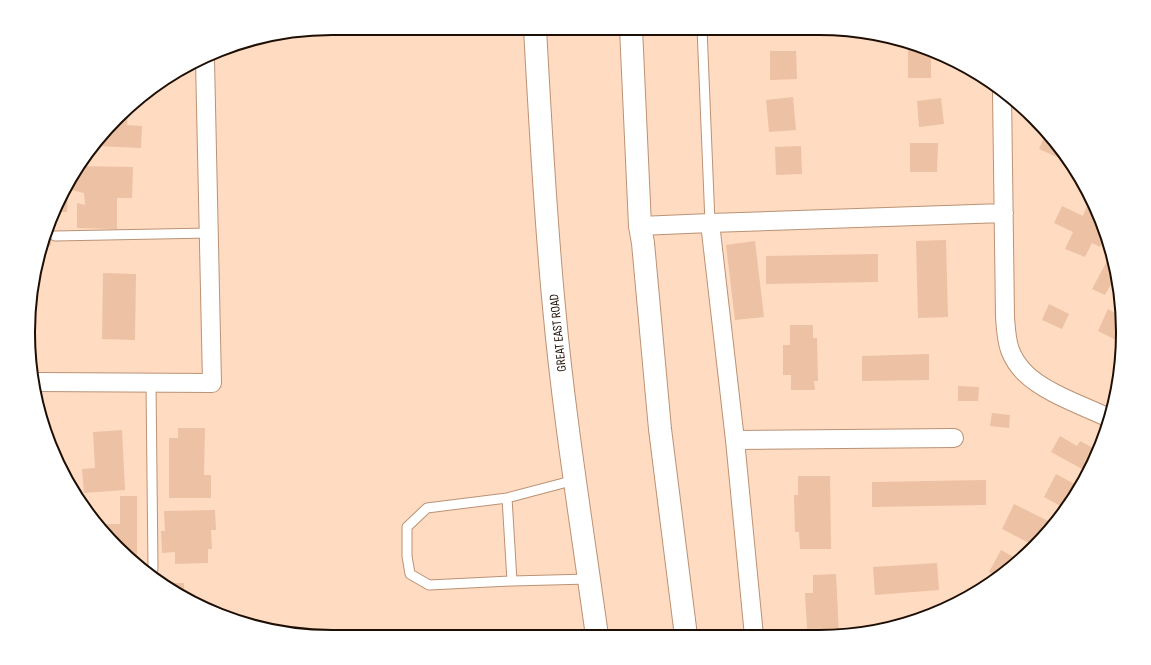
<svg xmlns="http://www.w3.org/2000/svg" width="1151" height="665" viewBox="0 0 1151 665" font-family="'Sofia Sans Condensed',sans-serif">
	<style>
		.building { fill: #edc1a3 }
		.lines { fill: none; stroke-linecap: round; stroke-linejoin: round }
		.service-casing { stroke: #bb9274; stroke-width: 11 }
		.minor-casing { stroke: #bb9274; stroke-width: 20 }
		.primary-casing { stroke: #bb9274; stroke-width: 24 }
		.service { stroke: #fff; stroke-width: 9 }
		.minor { stroke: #fff; stroke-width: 18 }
		.primary { stroke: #fff; stroke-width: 22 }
		.labels { text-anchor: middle; stroke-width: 3; stroke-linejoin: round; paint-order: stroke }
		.street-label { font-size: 13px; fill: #1e0f05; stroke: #fff }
		.rim { fill: none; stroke: #1e0f05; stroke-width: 2 }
	</style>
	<rect width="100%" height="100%" fill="#ffdbc2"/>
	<path class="building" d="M762 29H790V36H761Z
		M908 50H928L931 51V78H908Z
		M770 51H796L797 79 770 80Z
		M793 97 796 130 769 132 766 100Z
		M941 98 944 124 919 127 917 101Z
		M128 111 127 125 142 126 141 148 96 146Z
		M1046 133 1069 160 1068 162 1039 149Z
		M910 143H938L937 172H910Z
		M801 146 802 174 776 175 775 147Z
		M78 166 133 167 132 198H117V229L77 228V203L85 205 84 193 71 190V181Z
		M68 188 67 212H57Z
		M1062 206 1083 216 1087 206 1097 211 1100 216 1106 235 1100 247 1092 243 1085 257 1065 249 1073 232 1054 223Z
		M52 224 51 246H42Z
		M946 240 948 317 918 318 916 241Z
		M755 241 764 317 735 320 726 245Z
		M878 254V282L766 284V256Z
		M1108 259 1114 262 1117 273 1105 295 1092 289Z
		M103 273 136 274 135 340 102 339Z
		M1049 304 1069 314 1062 329 1042 320Z
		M1108 309 1121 316 1123 332 1122 343 1098 331Z
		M790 325H813V338H817L818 381H814L815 390H791V375H783V345H790Z
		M929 354V380L862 381V356Z
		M958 386 979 387 978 401H958Z
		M992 413 1010 415 1009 428 990 426Z
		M178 428H205L204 475H211V498H169V438H178Z
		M122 430 125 490 84 493 82 469 95 468 93 432Z
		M1060 436 1077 446 1080 441 1095 449 1084 470 1051 452Z
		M1056 474 1080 487 1072 501 1066 509 1044 497Z
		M798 476H830L831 549H800L799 532H795L794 495H798Z
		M986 480V505L872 507V482Z
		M120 496H137V561L102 528V524H120Z
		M1014 504 1054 524 1035 546 1002 529Z
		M215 510 216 530H211L212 549H208V563L175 564V552L162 553 161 531H165L164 511Z
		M1001 550 1019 560 997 576 989 572Z
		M937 563 939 590 875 595 873 567Z
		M836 574 839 636H812V629H807L805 593H813V575Z
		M161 583H184V596L164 586Z"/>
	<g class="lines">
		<defs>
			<path id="service" d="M702 28 710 223
				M55 236 209 233
				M151 383 153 569
				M575 480 507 498 427 508 407 527V556L410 574 429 585 512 581 589 579
				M507 498 512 581"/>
			<path id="minor" d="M1002 91 1005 317C1006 328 1006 339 1010 350 1013 358 1019 367 1025 373 1045 393 1084 406 1109 418
				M640 226 710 223
				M35 382 212 383 205 60
				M735 440 954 438
				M754 636 735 440 710 223 1004 213"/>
			<path id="primary" d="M535 28C540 121 545 214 554 307 564 417 582 527 597 636
				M631 28 640 226 643 243 660 429 686 636"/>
		</defs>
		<use href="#service" class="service-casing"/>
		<use href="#minor" class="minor-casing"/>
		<use href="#primary" class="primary-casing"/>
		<use href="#service" class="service"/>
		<use href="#minor" class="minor"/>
		<use href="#primary" class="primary"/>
	</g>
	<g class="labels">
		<g class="street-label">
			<text transform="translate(557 333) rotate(-96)" y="5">GREAT EAST ROAD</text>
		</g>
	</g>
	<path d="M0 0H1151V665H0ZM332 35H819A297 297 0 0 1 1116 332V333A297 297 0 0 1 819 630H332A297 297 0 0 1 35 333V332A297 297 0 0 1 332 35Z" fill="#fff" fill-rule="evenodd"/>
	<path class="rim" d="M332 35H819A297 297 0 0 1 1116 332V333A297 297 0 0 1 819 630H332A297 297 0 0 1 35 333V332A297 297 0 0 1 332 35Z"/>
</svg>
